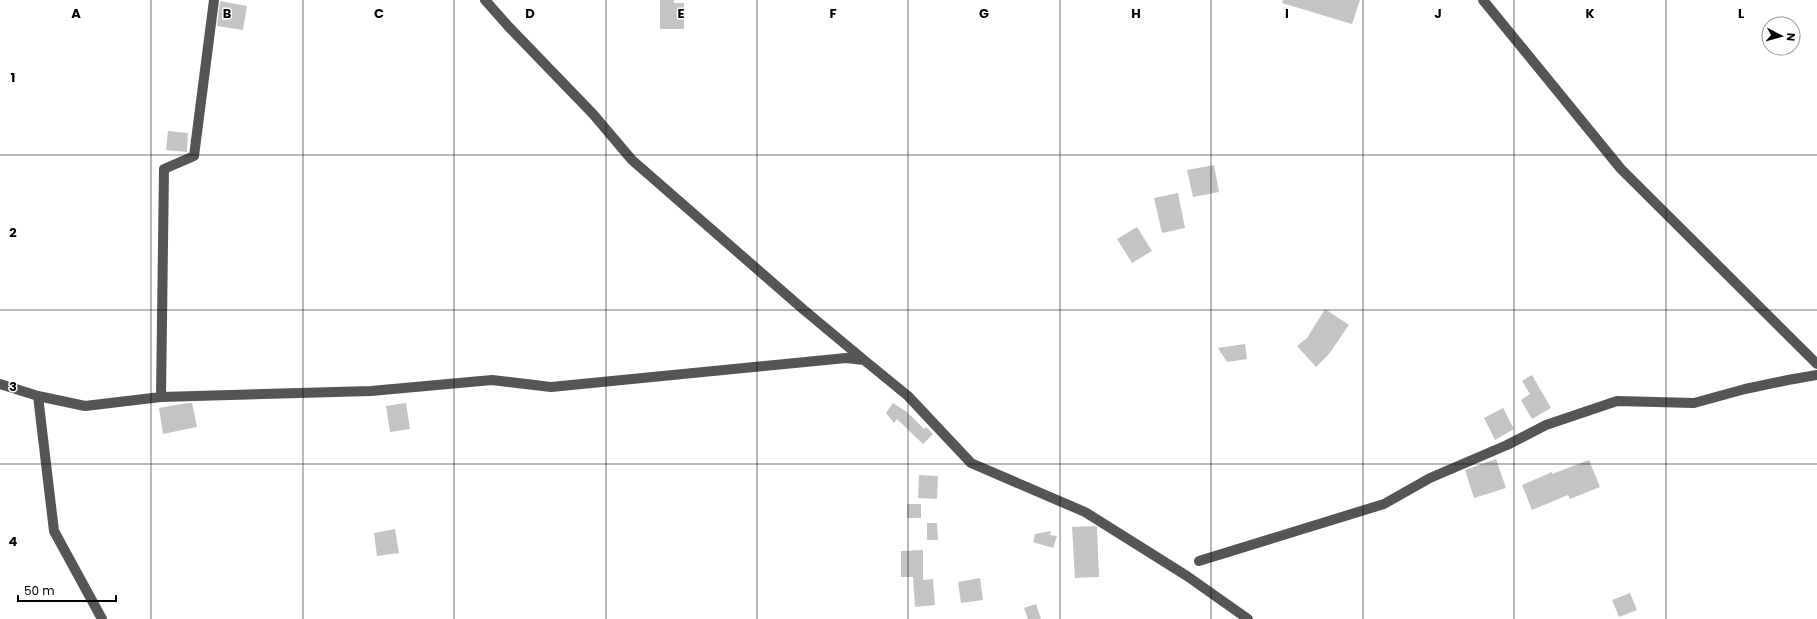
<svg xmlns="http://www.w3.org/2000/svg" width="1817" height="619" viewBox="0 0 1817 619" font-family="Poppins,sans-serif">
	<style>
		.building { fill: #c4c4c4 }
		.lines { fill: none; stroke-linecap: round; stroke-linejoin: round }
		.minor { stroke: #555; stroke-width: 10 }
		.grid { fill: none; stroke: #000; stroke-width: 1; stroke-opacity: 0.55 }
		.grid-label { font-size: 13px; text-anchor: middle; font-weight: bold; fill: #000; stroke: #fff; stroke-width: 3; stroke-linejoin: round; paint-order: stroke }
	</style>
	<rect width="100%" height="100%" fill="#fff"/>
	<path class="building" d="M660 0H674V3H684V29H660Z
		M1283 0H1360L1352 24 1282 3Z
		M220 1 247 6 243 30 217 26Z
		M168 131 188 133 187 152 166 150Z
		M1214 165 1219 192 1193 197 1187 170Z
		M1178 193 1185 228 1162 233 1154 198Z
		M1137 227 1152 251 1132 263 1117 239Z
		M1325 309 1349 325 1329 354 1316 367 1297 346 1307 338Z
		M1245 344 1247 359 1227 362 1218 348Z
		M1532 375 1551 408 1532 419 1521 400 1530 394 1522 381Z
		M187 403H192L197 427 163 434 159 408Z
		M406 403 410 429 390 432 386 406Z
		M893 403 907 412 924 429 926 427 933 434 923 444 897 419 894 423 886 413Z
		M1503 408 1514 429 1495 440 1484 418Z
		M1496 459 1506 488 1474 498 1465 470Z
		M1589 460 1600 487 1570 499 1568 495 1532 510 1522 485 1552 472V474Z
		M919 475 938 476 937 499 918 498Z
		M907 504H921V518H907Z
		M927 523H937L938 540H927Z
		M1095 526 1097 527 1099 577 1075 578 1072 527Z
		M395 529 399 553 377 556 374 533Z
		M1051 531 1050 535 1057 536 1053 548 1033 542 1035 534Z
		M923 550V580L933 579 935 605 915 607 913 577H901V551Z
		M980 578 983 600 961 603 958 582Z
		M1630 593 1637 610 1619 617 1612 600Z
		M1036 604 1041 619H1028L1024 608Z"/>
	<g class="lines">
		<path class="minor" d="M485 0 508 26 593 114 632 160 804 310 864 360
			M1483 0 1621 169 1817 364
			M0 384 38 396 85 406 161 397 371 391 492 380 551 387 846 358 864 360 908 396 971 463 1085 512 1187 576 1248 619
			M38 396 54 531 102 619
			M161 397 164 169 194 156 214 0
			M1199 561 1384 504 1430 478 1507 445 1546 425 1617 401 1694 403 1745 389 1788 380 1817 375"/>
	</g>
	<path class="grid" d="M151 0V619M303 0V619M454 0V619M606 0V619M757 0V619M908 0V619M1060 0V619M1211 0V619M1363 0V619M1514 0V619M1666 0V619M0 155H1817M0 310H1817M0 464H1817"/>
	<g class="grid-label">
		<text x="76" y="18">A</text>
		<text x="227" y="18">B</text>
		<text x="379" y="18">C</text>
		<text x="530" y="18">D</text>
		<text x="681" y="18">E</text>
		<text x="833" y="18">F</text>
		<text x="984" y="18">G</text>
		<text x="1136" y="18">H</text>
		<text x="1287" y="18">I</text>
		<text x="1438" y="18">J</text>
		<text x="1590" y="18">K</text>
		<text x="1741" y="18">L</text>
		<text x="13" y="82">1</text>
		<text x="13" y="237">2</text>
		<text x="13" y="391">3</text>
		<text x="13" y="546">4</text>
	</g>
	<g transform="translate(1781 36) rotate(96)"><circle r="19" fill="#ffffff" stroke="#999999"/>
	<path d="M0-3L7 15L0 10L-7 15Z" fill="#000000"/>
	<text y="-6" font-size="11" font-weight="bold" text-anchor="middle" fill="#000000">N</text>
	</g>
	<path d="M18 595v6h98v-6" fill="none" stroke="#000000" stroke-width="2"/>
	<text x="24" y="595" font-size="12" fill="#000000" stroke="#ffffff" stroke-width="3" paint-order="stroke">50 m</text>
</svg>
